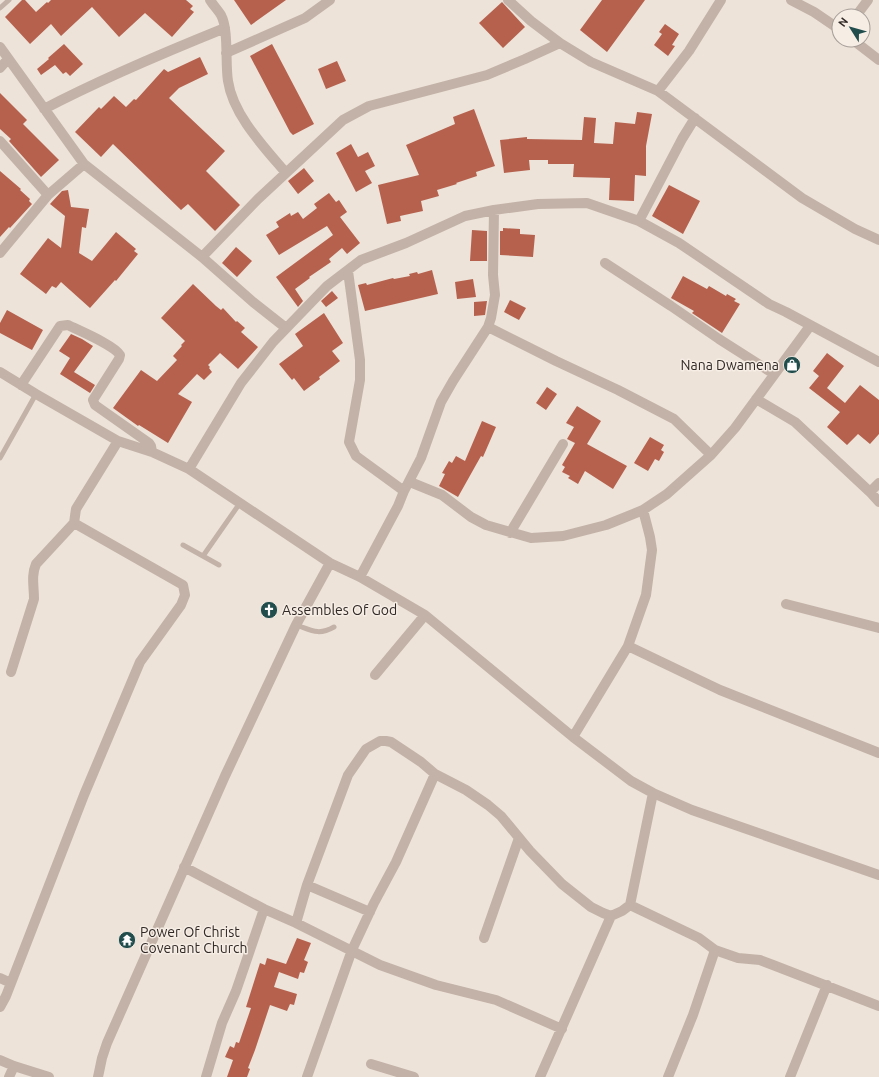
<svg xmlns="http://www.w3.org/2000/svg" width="879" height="1077" viewBox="0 0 879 1077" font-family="Ubuntu,sans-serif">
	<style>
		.building { fill: #b6614e }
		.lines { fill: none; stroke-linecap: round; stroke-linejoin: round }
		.lane { stroke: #c3b2a7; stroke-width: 5 }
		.street { stroke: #c3b2a7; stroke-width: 10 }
		.labels { text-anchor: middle; stroke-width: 3; stroke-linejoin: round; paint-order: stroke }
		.poi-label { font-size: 14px; fill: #312926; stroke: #f6ede5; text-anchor: start }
	</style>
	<rect width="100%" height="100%" fill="#ede3d9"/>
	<path class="building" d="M22 0H25L36 12 47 2 48 3 51 0H186L193 6 190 9 194 12 172 37 145 13 119 37 92 7 61 36 51 24 30 44 5 17Z
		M234 0H286L251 25Z
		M602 0H645L607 52 580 30Z
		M502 2 525 27 503 48 479 23Z
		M665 24 679 34 672 45 675 46 668 56 654 45 662 34 659 32Z
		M64 44 83 64 70 76 66 72 63 74 55 65 41 75 37 69 49 59 48 58Z
		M272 44 314 124 293 135 290 132 250 56Z
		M200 57 208 74 179 88 169 98 225 151 206 171 240 205 215 231 188 204 181 210 113 144 101 157 75 132 99 107 101 109 114 96 126 107 134 99 136 100 164 69 168 72Z
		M337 61 346 81 326 89 318 69Z
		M0 93 27 120 23 124 59 160 41 177 9 141 11 139 0 129Z
		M474 109 495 166 476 172 477 176 456 183 457 184 437 190 439 196 421 201 423 211 400 216 401 221 387 224 378 185 419 175 406 145 455 124 453 117Z
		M637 112 652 114 646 146V176L635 175 634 201 609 200 610 178 573 177 574 164H548V160H529L530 170 504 173 500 140 527 137V139L582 140 584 117 596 118 594 143 613 144 615 122 635 124Z
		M351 144 358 157 368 152 375 166 365 171 372 183 356 192 336 153Z
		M304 168 314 181 298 194 288 181Z
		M0 171 21 189 20 190 30 199 29 201 32 204 10 228 9 227 0 237Z
		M669 185 700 201 683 234 652 216Z
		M68 190 71 207 89 209 86 228 82 227 79 253 92 261 116 232 136 249 134 251 138 254 116 281 115 280 90 308 61 282 56 288 52 286 46 294 20 274 48 238 61 248 65 216 50 204 62 191Z
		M329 193 336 202 339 200 347 212 340 217 360 243 347 254 342 248 329 259 331 262 309 277 310 278 295 289 303 301 298 307 276 277 333 235 327 226 279 255 266 235 279 227 276 222 290 213 291 216 298 212 303 219 317 208 314 204Z
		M503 228 520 229V234L535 235 533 257 500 255V231H503Z
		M472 230 487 231V261H470Z
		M236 247 252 261 237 277 222 263Z
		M432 270 438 294 365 311 358 285 366 283 367 285 393 278 394 279 410 276 409 274 417 272 418 274Z
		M683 276 707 289 709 286 726 296 727 294 736 299 734 301 740 304 722 333 692 313 694 311 671 298Z
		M473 279 476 297 457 299 455 282Z
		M193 284 216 306 221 310 223 308 236 322 237 321 245 328 241 332 258 347 238 369 220 353 208 365 210 367 209 368 212 372 204 380 197 374 178 394 192 402 168 443 139 425 138 426 113 408 141 370 157 381 177 360 173 356 182 346 181 345 185 341 161 318Z
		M332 291 338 298 326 307 321 301Z
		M510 300 526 308 519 320 504 312Z
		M487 301 485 315 474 316V302Z
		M7 310 43 330 32 350 0 333V323Z
		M324 313 343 343 332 351 340 361 319 377 320 379 304 391 294 378 292 380 279 364 303 346 295 334Z
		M71 334 82 339 93 346 74 372 95 385 90 393 60 374 70 358 59 351Z
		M827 353 844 366 827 388 845 403 860 385 879 400V434L870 444 858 434 847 445 827 427 840 412 809 388 819 376 813 371Z
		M547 387 557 394 546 410 536 403Z
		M577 406 601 421 587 444 627 466 613 489 585 471 578 484 568 478 570 476 562 472 565 467 562 465 575 443 567 439 574 427 566 423Z
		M482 421 496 427 483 457 481 456 458 497 439 486 445 474 442 473 449 461 452 463 456 456 465 461Z
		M650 437 664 445 661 450 664 452 659 461 655 459 648 471 634 463Z
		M297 938 311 943 304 960 308 962 304 973 300 972 298 979 279 972 274 987 297 994 294 1005 290 1004 287 1011 270 1005 255 1050 248 1068 250 1069 247 1077H227L233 1060 225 1057 230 1046 234 1048 236 1042 239 1043 251 1008 246 1007 260 963 265 965 267 958 286 964Z"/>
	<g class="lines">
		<path class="lane" d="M0 8 9 0
			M0 458 36 394
			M183 545 219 565
			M203 556 240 503
			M296 625C311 630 318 636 334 627"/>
		<path class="street" d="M210 0C213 5 218 10 221 15 229 30 225 63 228 81 233 115 264 147 286 173
			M508 0 531 21 560 43 591 62 658 91 802 198 855 229 879 240
			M791 0 814 12 839 29
			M856 16 868 0
			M853 40 879 60
			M0 47 84 164 202 257 253 302 286 328
			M226 53 305 18 330 0
			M0 68 8 59
			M658 91 689 51 721 0
			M44 109C103 78 163 53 225 28
			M0 141 48 195
			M639 221 682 139 695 118
			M0 253 48 195 84 164
			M202 257 258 199 343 120 369 106 487 75 525 59 560 43
			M605 263 671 306 719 339 774 374
			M348 271 360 360V380L349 442 356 456 404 491
			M488 327 556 361 618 390 674 419 711 455
			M0 372 36 394 118 441 152 452 189 469 330 563 360 577 425 615 573 737 631 781 653 793 692 810 879 875
			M21 385 60 326 68 325C80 331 114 345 120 355L119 359 93 400 95 405 149 443 151 446 152 452
			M756 399 795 422 870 492 879 502
			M189 469 241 383 273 342 327 286 361 260 406 243 465 216 494 210 538 204 587 203 639 221 679 243 769 304 786 312 879 362
			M410 482 442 495 471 517 486 525 531 538 563 536 606 525 643 510 667 494 711 455 735 428 810 326
			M870 492 879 483
			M510 533 563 444
			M360 577 398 506 404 491 421 458 441 402 453 381 488 327 491 318 495 295 493 275 494 210
			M786 604 879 628
			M628 646 720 690 879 753
			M11 672 34 599C34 586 31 576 36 564L74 523 76 509 118 441
			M375 675 425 615
			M573 737 628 646 646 595 652 550 650 537 643 510
			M184 867 264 909 296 923 380 965 436 985 496 1000 562 1029
			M307 885 370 912
			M630 905 699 938 715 950 738 958 760 960 773 965 879 1006
			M296 923 307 885 348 775 366 749 380 741H386L391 742 421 762 435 774 466 790 488 805 501 816 530 851 562 884 591 907 603 913 611 916 622 911 630 905 653 793
			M484 938 519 838
			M0 978 11 983
			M0 1007 6 996 84 795 140 662 181 605 185 595 183 585 74 523
			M0 1060 14 1066 49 1077
			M371 1064 414 1077
			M9 1077 14 1066
			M98 1077 102 1058 107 1043 225 776 296 625 330 563
			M206 1077 222 1023 236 991 264 909
			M307 1077 352 950 374 903 396 862 435 774
			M540 1077 611 916
			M668 1077 693 1015 715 950
			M790 1077 827 985"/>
	</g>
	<defs>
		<symbol id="shop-disc" viewBox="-11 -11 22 22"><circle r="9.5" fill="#214d4d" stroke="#f6ede5"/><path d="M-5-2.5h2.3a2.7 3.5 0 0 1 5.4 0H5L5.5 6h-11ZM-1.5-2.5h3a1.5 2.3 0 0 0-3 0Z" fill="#fff"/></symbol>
		<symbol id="church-disc" viewBox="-11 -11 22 22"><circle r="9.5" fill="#214d4d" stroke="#f6ede5"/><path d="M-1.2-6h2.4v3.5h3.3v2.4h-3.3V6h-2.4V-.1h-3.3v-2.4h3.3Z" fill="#fff"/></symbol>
		<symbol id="temple-disc" viewBox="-11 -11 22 22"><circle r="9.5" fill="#214d4d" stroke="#f6ede5"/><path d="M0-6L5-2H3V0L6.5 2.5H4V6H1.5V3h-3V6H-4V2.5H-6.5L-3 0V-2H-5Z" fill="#fff"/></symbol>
	</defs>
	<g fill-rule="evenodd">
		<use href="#shop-disc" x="782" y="355" width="20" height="20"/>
		<use href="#church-disc" x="259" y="600" width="20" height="20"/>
		<use href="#temple-disc" x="117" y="930" width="20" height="20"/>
	</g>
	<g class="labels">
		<g class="poi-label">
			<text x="779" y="370" text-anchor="end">Nana Dwamena</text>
			<text x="282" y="615">Assembles Of God</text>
			<text x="140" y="937">Power Of Christ<tspan x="140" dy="16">Covenant Church</tspan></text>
		</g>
	</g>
	<g transform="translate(851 28) rotate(307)"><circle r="19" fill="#f6ede5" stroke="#a79f99"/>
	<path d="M0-3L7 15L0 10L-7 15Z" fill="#214d4d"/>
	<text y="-6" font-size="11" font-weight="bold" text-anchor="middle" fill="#312926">N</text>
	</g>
</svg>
